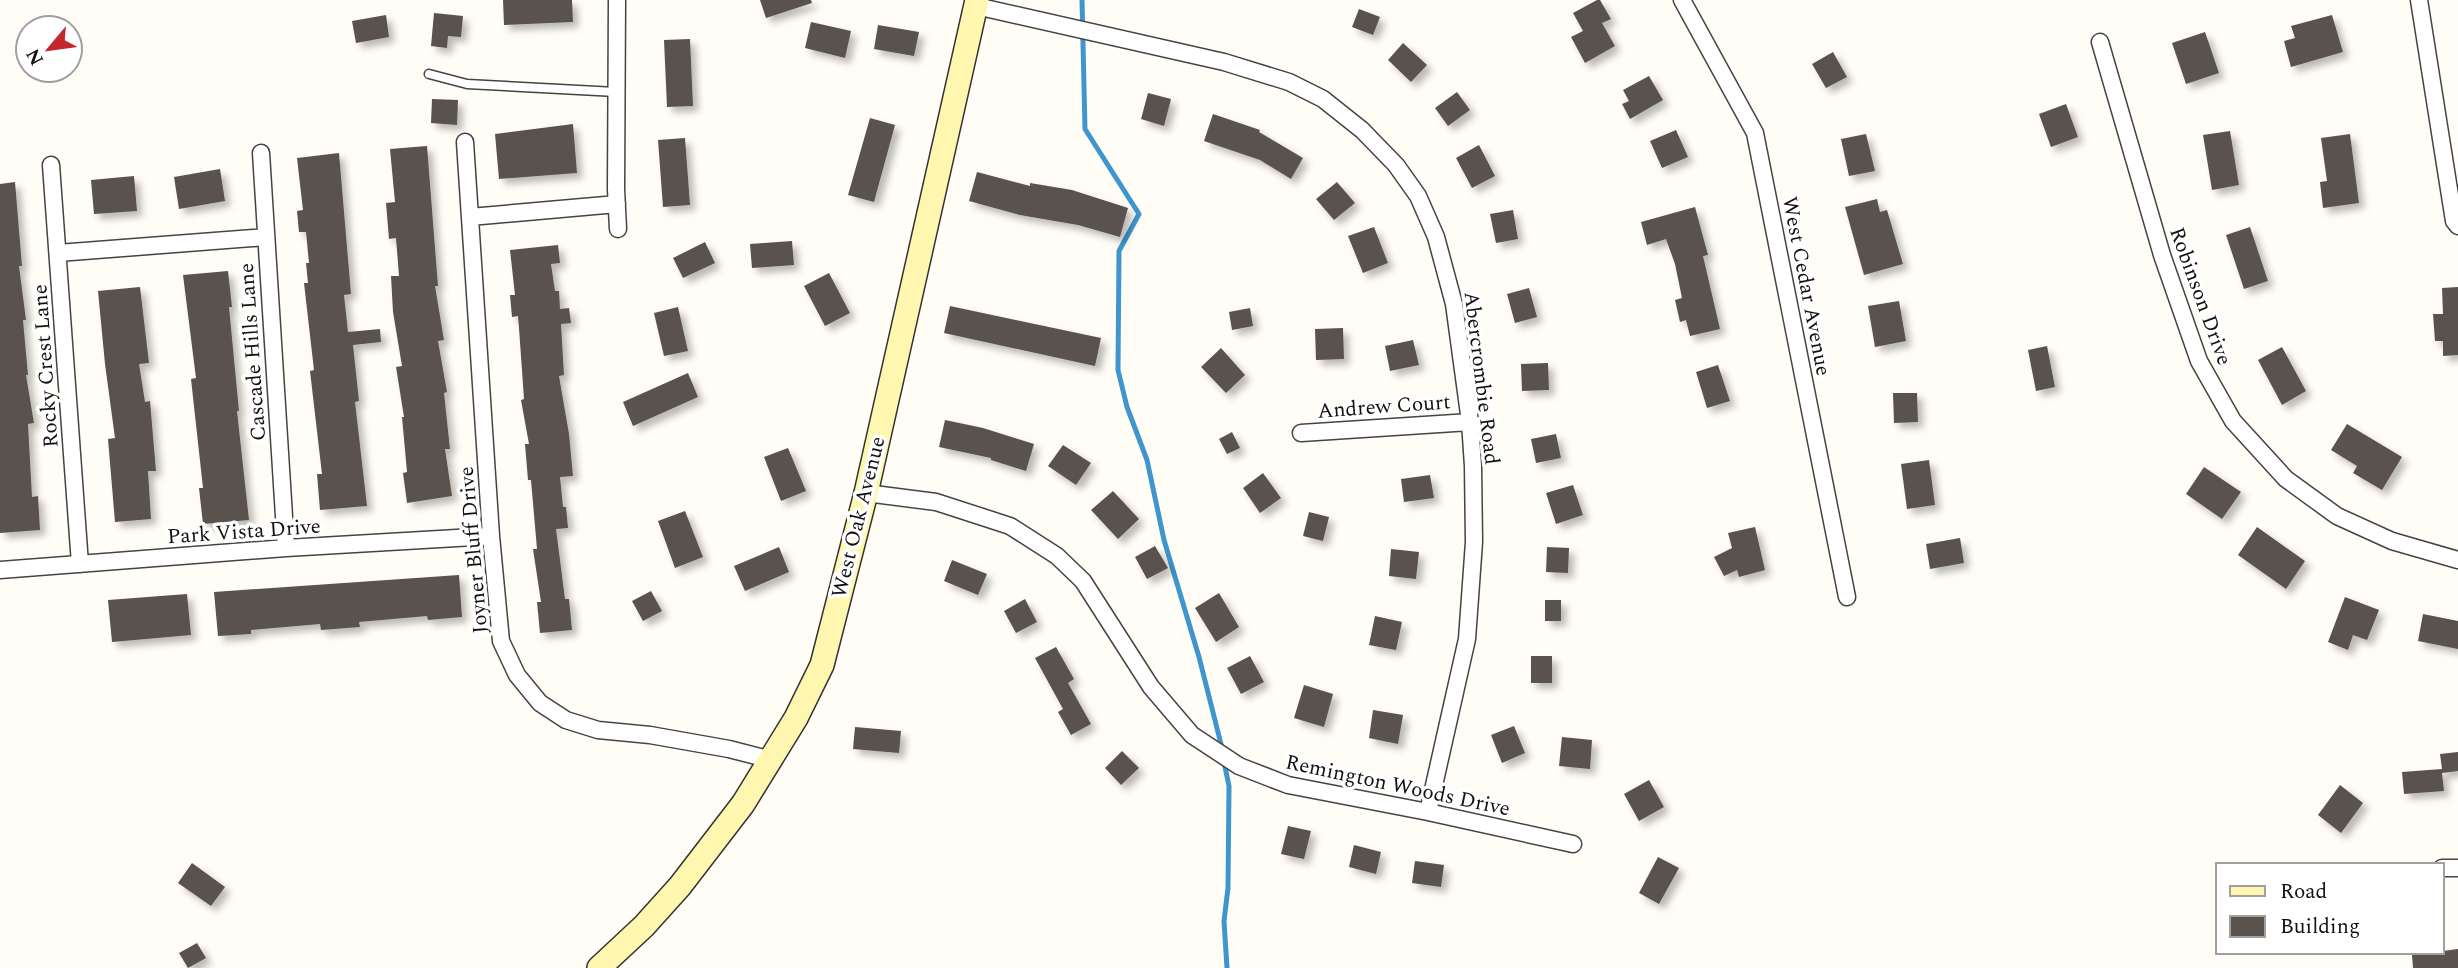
<svg xmlns="http://www.w3.org/2000/svg" width="2458" height="968" viewBox="0 0 2458 968" font-family="Spectral,serif">
	<style>
		.lines { fill: none; stroke-linecap: round; stroke-linejoin: round }
		.stream { stroke: #3f96cf; stroke-width: 5 }
		.building { fill: #5a524d; filter: url(#shadow) }
		.lane-casing { stroke: #444; stroke-width: 11 }
		.street-casing { stroke: #444; stroke-width: 19 }
		.secondary-casing { stroke: #333; stroke-width: 26 }
		.lane { stroke: #fff; stroke-width: 8 }
		.street { stroke: #fff; stroke-width: 16 }
		.secondary { stroke: #fff6b0; stroke-width: 23 }
		.labels { text-anchor: middle; stroke-width: 7; stroke-linejoin: round; paint-order: stroke }
		.street-label { font-size: 21px; fill: #111; stroke: #fff }
	</style>
	<defs>
		<filter id="shadow"><feDropShadow dx="5.5" dy="5.5" stdDeviation="3.5" flood-color="#0004"/></filter>
	</defs>
	<rect width="100%" height="100%" fill="#fffdf5"/>
	<g class="lines">
		<path class="stream" d="M1082 0 1085 129 1139 214 1119 251 1118 370 1127 407 1147 460 1164 540 1199 657 1222 748
			M1224 762 1229 786 1228 888 1224 921 1227 968"/>
	</g>
	<path class="building" d="M503 0H572L573 22 504 25Z
		M760 0H811L812 3 766 18Z
		M1597 0H1600L1611 19 1602 23 1615 46 1585 63 1571 37 1583 31 1573 13Z
		M1359 9 1380 17 1373 35 1352 27Z
		M434 13 463 16 461 37 448 36 447 48 431 46Z
		M386 15 389 37 356 43 352 21Z
		M2332 15 2343 52 2291 67 2284 41 2295 38 2291 26Z
		M811 22 851 31 845 58 805 48Z
		M878 25 919 32 914 56 874 49Z
		M2205 32 2219 73 2186 84 2172 43Z
		M690 39 693 106 667 107 664 40Z
		M1403 43 1427 65 1411 82 1388 60Z
		M1833 52 1847 77 1826 88 1812 64Z
		M1649 76 1663 100 1630 119 1622 104 1629 101 1623 90Z
		M1457 92 1470 110 1448 126 1435 108Z
		M1148 93 1171 99 1164 126 1141 119Z
		M432 99 458 100 457 125 431 123Z
		M2066 104 2078 137 2051 147 2039 114Z
		M1213 114 1260 130 1259 132 1303 158 1291 179 1260 160 1204 141Z
		M870 118 895 125 874 202 848 195Z
		M573 124 577 173 499 179 495 134Z
		M1676 130 1688 157 1662 168 1650 141Z
		M2230 131 2239 185 2212 190 2203 135Z
		M1866 134 1875 171 1849 176 1841 139Z
		M2350 134 2359 203 2323 208 2320 182 2327 181 2321 138Z
		M685 138 690 205 663 207 658 140Z
		M1479 145 1495 176 1472 188 1456 158Z
		M427 146 438 286H435L444 340 438 341 447 392 444 393 450 449H445L452 496 407 503 403 473 407 472 402 417H404L396 367 402 366 393 312 391 276H399L396 238 389 239 386 203 395 202 390 149Z
		M339 153 351 294 344 295 348 332 380 329 381 342 353 345 359 401 355 402 367 506 320 510 317 474H322L310 371 314 370 304 283H308L306 263H309L306 232H299L297 211 303 210 297 158Z
		M220 169 225 201 179 209 174 177Z
		M977 172 1030 186V183L1072 190 1128 208 1120 237 1078 225 1020 215 969 201Z
		M134 176 137 211 94 214 91 180Z
		M15 182 22 266H19L26 320H23L28 375H26L34 423 28 424 32 497 38 496 40 530 0 533V184Z
		M1337 182 1355 203 1334 220 1316 199Z
		M1877 199 1880 212 1887 210 1903 264 1864 275 1845 207Z
		M1695 207 1708 255 1703 256 1720 329 1690 336 1686 320 1680 322 1675 300 1682 298 1675 264 1666 239 1647 245 1641 222Z
		M1513 210 1518 239 1496 243 1490 214Z
		M1374 227 1388 263 1363 273 1348 236Z
		M2250 227 2268 281 2244 289 2226 235Z
		M792 241 794 265 752 268 750 244Z
		M705 242 715 263 683 278 673 258Z
		M558 245 560 263 551 264 555 291H559L560 309 569 308 571 323 561 324 564 375 559 376 569 434 573 476 560 477 563 507H566L568 528 556 529 565 599H569L572 630 540 633 537 602H541L533 549H537L531 480H528L525 444H529L521 400 524 399 519 328 518 316 512 317 510 295H515L510 250Z
		M228 271 232 307H229L239 411H237L249 520 203 524 199 488H203L191 379 196 378 183 275Z
		M829 273 850 313 825 326 804 286Z
		M140 287 149 363 139 364 145 402 150 401 156 471H148L151 519 115 522 108 439 115 438 105 364 98 291Z
		M2458 287V355L2443 356V341H2435L2433 314H2443L2442 288Z
		M1529 288 1537 317 1515 323 1507 294Z
		M1899 301 1906 341 1875 347 1868 306Z
		M950 306 1101 338 1095 366 944 333Z
		M678 307 688 351 664 356 654 313Z
		M1250 308 1253 326 1232 330 1229 312Z
		M1343 328 1344 359 1316 360 1315 329Z
		M1413 340 1419 365 1390 371 1385 346Z
		M2047 346 2055 387 2036 391 2028 350Z
		M2282 347 2306 391 2282 405 2258 360Z
		M1221 348 1245 375 1226 393 1201 367Z
		M1548 363 1549 390 1522 391 1521 364Z
		M1718 365 1730 401 1707 408 1696 372Z
		M688 373 698 397 633 426 623 402Z
		M1893 393H1917L1918 422 1894 423Z
		M945 420 983 428 1034 444 1026 471 991 460V458L939 447Z
		M2347 424 2402 457 2382 490 2353 473 2357 466 2331 450Z
		M1232 432 1240 448 1227 454 1219 439Z
		M1556 434 1561 458 1536 463 1531 439Z
		M1063 445 1091 463 1076 485 1048 466Z
		M788 448 806 491 781 501 764 457Z
		M1929 460 1935 505 1907 509 1901 464Z
		M2204 467 2241 492 2222 519 2186 494Z
		M1263 473 1281 498 1260 513 1243 488Z
		M1430 475 1434 498 1404 502 1401 479Z
		M1573 485 1583 515 1556 524 1546 493Z
		M1113 491 1139 519 1118 539 1091 510Z
		M685 511 703 557 675 568 658 521Z
		M1309 512 1329 517 1323 541 1303 536Z
		M1755 527 1765 570 1739 577 1737 570 1724 576 1714 557 1732 548 1728 533Z
		M2257 527 2305 561 2286 589 2238 555Z
		M1960 538 1964 563 1930 569 1926 544Z
		M1155 546 1168 568 1147 579 1135 557Z
		M779 547 789 572 745 591 734 566Z
		M1547 547 1569 548 1568 573 1546 572Z
		M1391 549 1419 552 1416 579 1389 576Z
		M952 560 987 574 978 595 944 581Z
		M459 575 462 617 428 620 427 616 359 622 360 627 321 630 320 624 251 630V634L218 636 214 592Z
		M651 591 662 611 643 621 632 601Z
		M1219 593 1239 627 1216 642 1195 608Z
		M187 594 191 635 112 642 108 600Z
		M2345 597 2379 610 2367 640 2353 635 2348 650 2328 642Z
		M1025 599 1037 622 1016 633 1004 611Z
		M1545 600H1561V621H1545Z
		M2423 614 2458 621V649L2418 641Z
		M1375 616 1402 622 1396 650 1369 645Z
		M1056 647 1074 679 1068 683 1091 724 1071 735 1058 712 1063 709 1035 658Z
		M1250 656 1264 682 1241 694 1227 668Z
		M1531 656H1552V683H1531Z
		M1304 685 1333 694 1324 727 1294 718Z
		M1373 710 1403 715 1398 744 1369 738Z
		M1514 726 1525 753 1502 763 1491 735Z
		M855 727 901 731 899 753 853 749Z
		M1562 737 1592 740 1590 769 1559 766Z
		M1122 751 1139 768 1121 785 1105 768Z
		M2458 752V771L2442 773 2444 791 2404 794 2402 772 2442 769 2440 754Z
		M1649 780 1664 807 1639 821 1624 794Z
		M2340 785 2363 803 2341 833 2318 815Z
		M1288 826 1311 831 1304 859 1281 854Z
		M1354 845 1381 852 1376 874 1349 867Z
		M1658 857 1679 868 1659 904 1639 893Z
		M1415 861 1444 865 1441 887 1412 883Z
		M192 863 225 887 211 906 178 883Z
		M197 943 206 958 188 968 179 953Z
		M2458 949V968H2413L2412 955Z"/>
	<g class="lines">
		<defs>
			<path id="lane" d="M429 74 467 84 616 92"/>
			<path id="street" d="M617 0 616 189 618 229
				M1682 0 1755 133 1847 597
				M2419 0 2454 221 2458 226
				M976 6 1224 62 1289 82 1323 99 1362 130 1396 165 1418 196 1436 237 1454 304 1470 422 1473 466 1474 542 1467 639 1428 812
				M2100 42 2162 255 2199 361 2233 421 2286 479 2337 516 2392 541 2458 560
				M465 142 491 536 501 641 517 675 540 703 566 720 598 730 650 735 729 749 772 760
				M261 153 286 548
				M51 165 80 564
				M470 217 617 204
				M58 253 266 237
				M1301 433 1470 422
				M866 493 936 502 1010 526 1057 556 1083 581 1151 687 1192 735 1239 766 1288 785 1428 812 1573 844
				M0 570 286 548 491 536
				M2442 868H2458"/>
			<path id="secondary" d="M599 968 644 926 680 886 743 804 796 718 822 665 866 493 977 0"/>
		</defs>
		<use href="#lane" class="lane-casing"/>
		<use href="#street" class="street-casing"/>
		<use href="#secondary" class="secondary-casing"/>
		<use href="#lane" class="lane"/>
		<use href="#street" class="street"/>
		<use href="#secondary" class="secondary"/>
	</g>
	<g class="labels">
		<g class="street-label">
			<text transform="translate(1807 286) rotate(79)" y="7">West Cedar Avenue</text>
			<text transform="translate(2201 296) rotate(70)" y="7">Robinson Drive</text>
			<text transform="translate(252 352) rotate(-94)" y="7">Cascade Hills Lane</text>
			<text transform="translate(45 366) rotate(-94)" y="7">Rocky Crest Lane</text>
			<text transform="translate(1482 378) rotate(83)" y="7">Abercrombie Road</text>
			<text transform="translate(1384 406) rotate(-4)" y="7">Andrew Court</text>
			<text transform="translate(858 517) rotate(-76)" y="7">West Oak Avenue</text>
			<text transform="translate(244 531) rotate(-4)" y="7">Park Vista Drive</text>
			<text transform="translate(473 550) rotate(-95)" y="7">Joyner Bluff Drive</text>
			<text transform="translate(1398 785) rotate(12)" y="7">Remington Woods Drive</text>
		</g>
	</g>
	<rect x="2216" y="863" width="228" height="91" fill="#ffffff" stroke="#a0a0a0" stroke-width="2"/>
	<rect x="2230" y="886" width="35" height="10" fill="#fff6b0" stroke="#a0a0a0" stroke-width="2"/>
	<text x="2280" y="898" font-size="21" fill="#111111">Road</text>
	<rect x="2230" y="916" width="35" height="21" fill="#5a524d" stroke="#a0a0a0" stroke-width="2"/>
	<text x="2280" y="933" font-size="21" fill="#111111">Building</text>
	<g transform="translate(49 49) rotate(241)"><circle r="33" fill="#ffffff" stroke="#a0a0a0" stroke-width="2"/>
	<path d="M0-5L12 26L0 18L-12 26Z" fill="#c4262e"/>
	<text y="-10" font-size="19" font-weight="bold" text-anchor="middle" fill="#111111">N</text>
	</g>
</svg>
